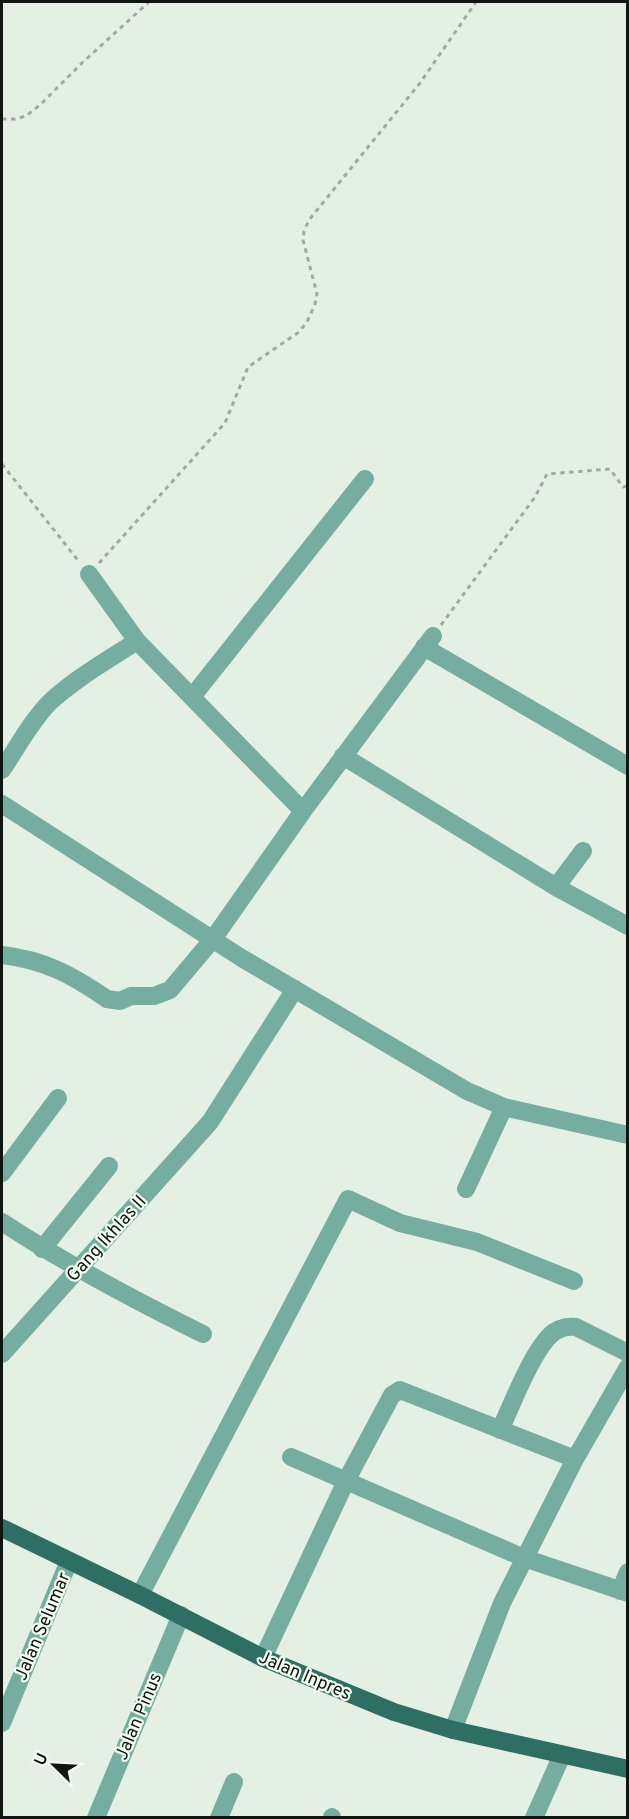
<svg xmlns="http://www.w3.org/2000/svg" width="629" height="1819" viewBox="0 0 629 1819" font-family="Overpass,sans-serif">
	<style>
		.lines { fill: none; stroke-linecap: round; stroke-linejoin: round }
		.path { stroke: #a1aaa1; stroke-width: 3; stroke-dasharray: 4.5 4.5; stroke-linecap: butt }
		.minor { stroke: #76ada1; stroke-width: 18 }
		.major { stroke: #2e6e63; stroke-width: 18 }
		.labels { text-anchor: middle; stroke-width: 4.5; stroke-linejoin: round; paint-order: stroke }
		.street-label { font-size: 18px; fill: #111511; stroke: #f2fdf2 }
	</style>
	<rect width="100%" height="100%" fill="#e5f0e5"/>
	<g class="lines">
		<path class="path" d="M2 119H15L26 116 41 104 83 62 149 2
			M2 464 80 563
			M99 563 225 423 248 367 299 332 307 322 315 304 317 294 303 240 304 231 309 220 420 83 476 2
			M441 625 535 497 547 474 610 469 623 487 628 486"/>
		<path class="minor" d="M89 574 137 641 303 811
			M424 647 628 766
			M192 697 365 479
			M343 756 556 887 628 926
			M2 770C17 748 31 721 50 702 76 678 108 660 137 641
			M2 804 240 957 467 1091 504 1107 628 1135
			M556 887 583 851
			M2 955C45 960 72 975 107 999L120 1001 131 996H154L170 990 213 939 303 811 433 636
			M2 1173 58 1098
			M466 1189 504 1107
			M2 1222C66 1264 134 1300 203 1334
			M42 1249 109 1166
			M2 1354 210 1122 295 989
			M500 1430C512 1405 533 1348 554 1332 560 1328 569 1326 576 1327L628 1353
			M291 1457 524 1558 628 1593
			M620 1591 628 1572
			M140 1595 348 1199 400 1223 477 1242 574 1281
			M263 1658 346 1481 392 1395 400 1390 575 1459
			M2 1723 69 1561
			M453 1730 502 1603 575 1459 628 1367
			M96 1818 181 1615
			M219 1818 234 1782
			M332 1818V1817
			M534 1818 562 1755"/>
		<path class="major" d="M2 1528 140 1595 263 1658 394 1712 453 1730 628 1769"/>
	</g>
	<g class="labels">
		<g class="street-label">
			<text transform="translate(106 1238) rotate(-48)" y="6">Gang Ikhlas II</text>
			<text transform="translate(42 1626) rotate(-67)" y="6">Jalan Selumar</text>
			<text transform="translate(305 1675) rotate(23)" y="6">Jalan Inpres</text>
			<text transform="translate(138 1716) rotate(-67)" y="6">Jalan Pinus</text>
		</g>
	</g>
	<rect width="629" height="1819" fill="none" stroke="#111511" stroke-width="6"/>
	<g transform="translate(54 1765) rotate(294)" stroke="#f2fdf2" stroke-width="4.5" paint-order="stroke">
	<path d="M0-4.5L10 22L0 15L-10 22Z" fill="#111511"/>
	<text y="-9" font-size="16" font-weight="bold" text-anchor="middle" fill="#111511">U</text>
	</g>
</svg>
